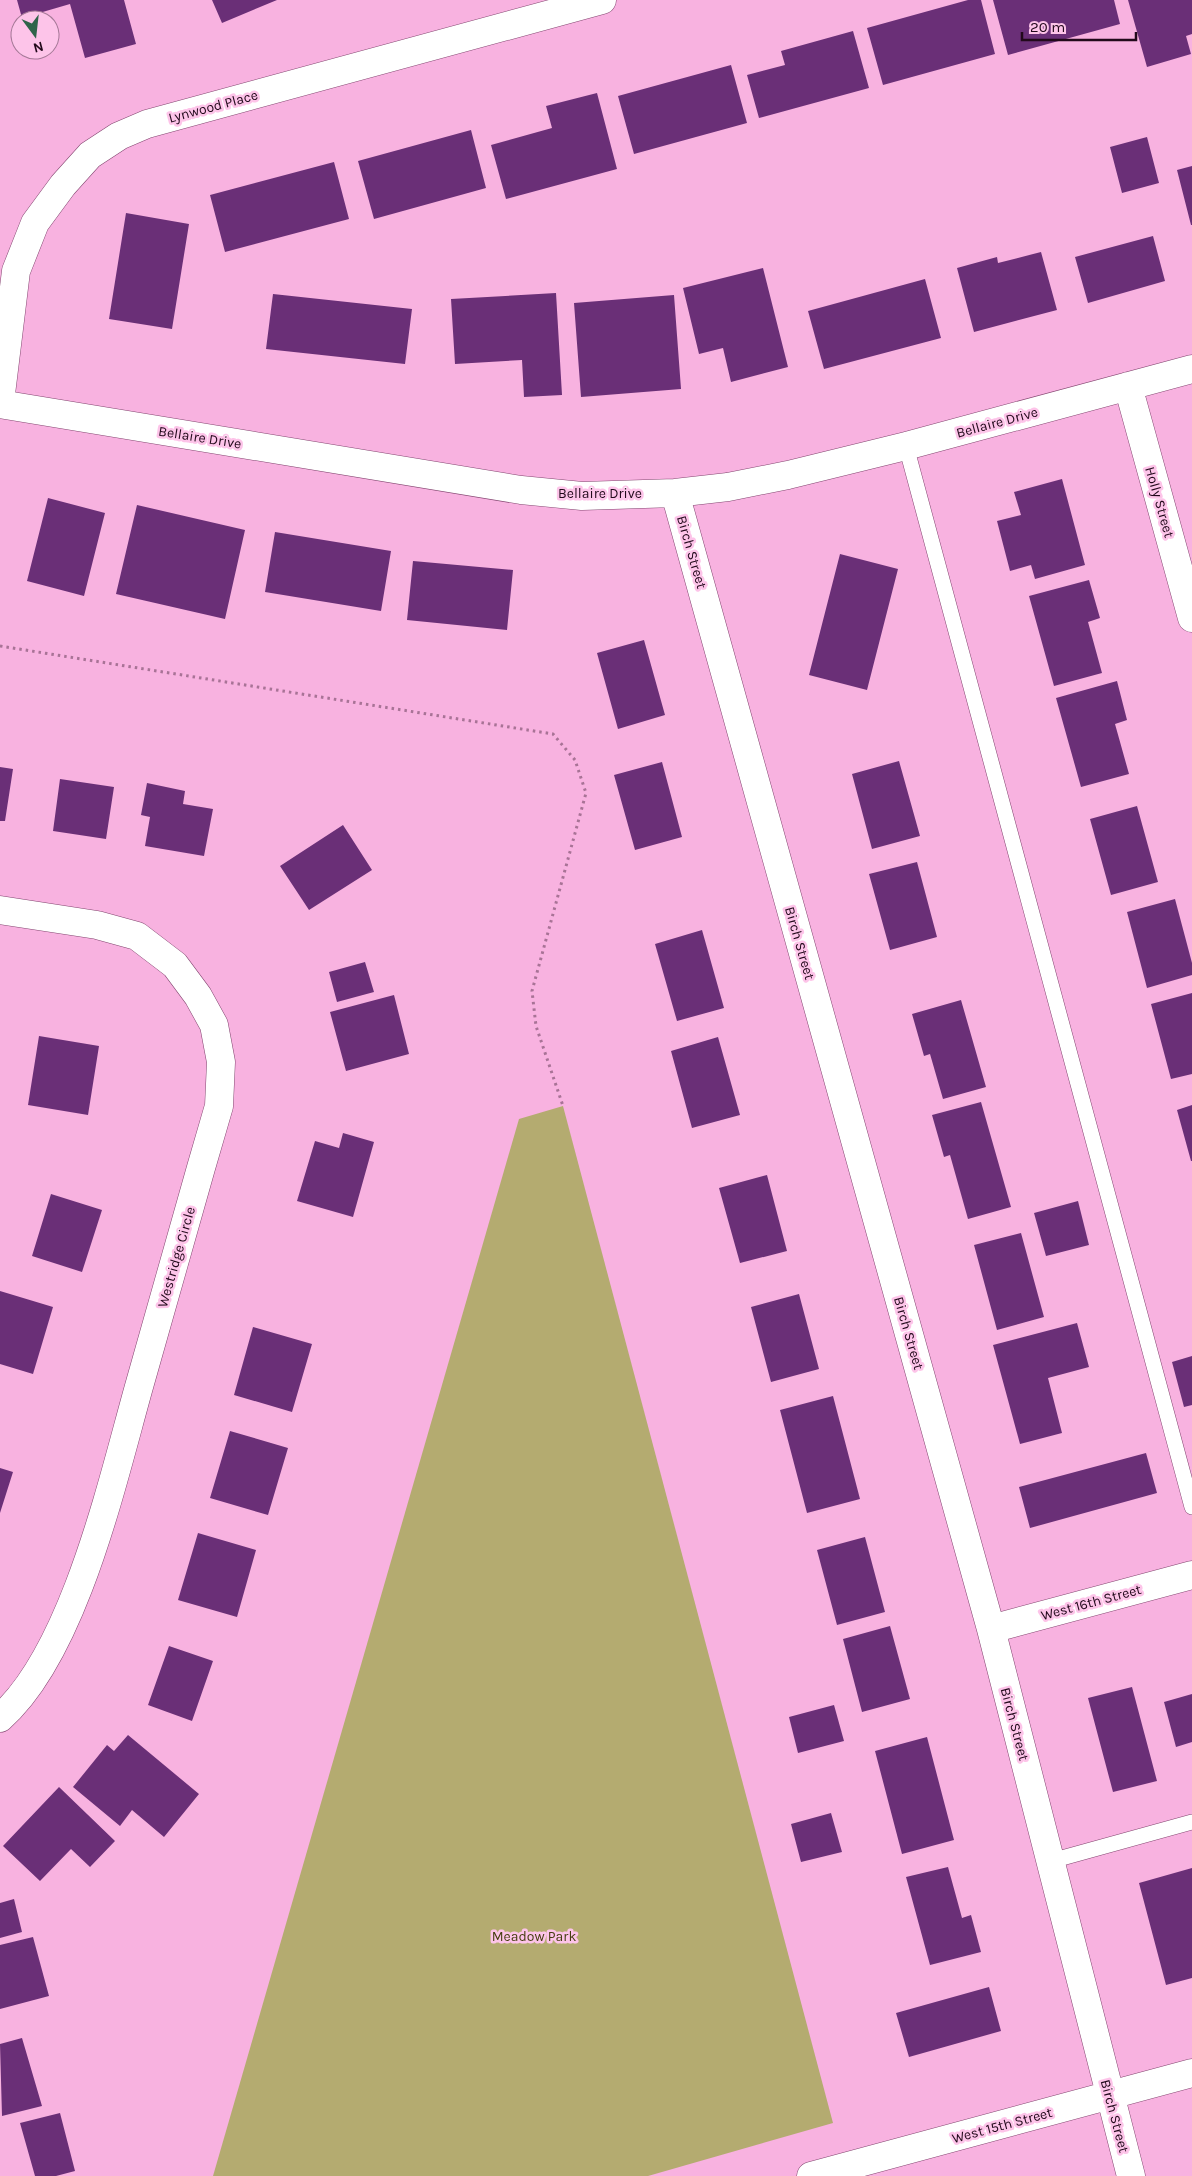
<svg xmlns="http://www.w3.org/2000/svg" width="1192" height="2176" viewBox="0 0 1192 2176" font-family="Karla,sans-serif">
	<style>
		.green { fill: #b4ab70 }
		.building { fill: #6a2f77 }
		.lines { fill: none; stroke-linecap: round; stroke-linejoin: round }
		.service-casing { stroke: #834670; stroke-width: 16 }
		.minor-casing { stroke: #834670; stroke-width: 29 }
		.path { stroke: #a87396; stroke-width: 3; stroke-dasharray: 2.5 4; stroke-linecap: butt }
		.service { stroke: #fff; stroke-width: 15 }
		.minor { stroke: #fff; stroke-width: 28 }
		.labels { text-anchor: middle; stroke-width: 5; stroke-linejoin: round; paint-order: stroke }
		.street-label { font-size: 14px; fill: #22091b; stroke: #fdc4e9 }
		.park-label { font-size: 14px; fill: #463e11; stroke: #fdc4e9 }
	</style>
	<rect width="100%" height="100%" fill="#f8b2e0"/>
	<path class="green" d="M563 1106 833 2123 648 2176H213L519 1119Z"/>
	<path class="building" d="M17 0H124L136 44 85 58 70 4 22 18Z
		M212 0H277L222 23Z
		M968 0H981L995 54 883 85 867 28Z
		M993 0H1114L1120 24 1008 55Z
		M1128 0H1192V34L1186 36 1191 54 1147 67Z
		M853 31 869 88 759 118 747 75 785 65 781 51Z
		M731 65 747 123 634 154 618 96Z
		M597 93 617 169 506 199 491 145 552 128 546 106Z
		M471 130 486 188 374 219 358 161Z
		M1147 137 1159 183 1122 193 1110 147Z
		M334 162 349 219 225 252 210 195Z
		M1192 166V225H1191L1177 170Z
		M126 213 189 224 172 329 109 319Z
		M1153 236 1165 281 1088 303 1075 257Z
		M1041 252 1057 310 974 332 957 268 997 257 998 263Z
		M763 268 788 367 731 382 723 348 699 354 683 288Z
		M925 279 941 338 824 369 808 311Z
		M556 293 562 395 524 397 522 360 455 364 451 299Z
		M273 294 412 309 405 364 266 349Z
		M674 295 681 389 581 397 574 303Z
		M1062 479 1085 565 1035 579 1031 565 1010 571 997 521 1021 515 1014 492Z
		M48 498 105 513 84 596 27 581Z
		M137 505 245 530 225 619 116 594Z
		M275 532 391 551 381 611 265 592Z
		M840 554 898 569 867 690 809 675Z
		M413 561 513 570 507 630 407 620Z
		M1089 580 1100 618 1088 622 1102 673 1054 686 1029 596Z
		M644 640 665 715 618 729 597 653Z
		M1117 681 1127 720 1115 724 1129 774 1081 787 1056 698Z
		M899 761 920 836 872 849 852 774Z
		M662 762 682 837 635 850 614 775Z
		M0 767 13 769 5 821H0Z
		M60 779 114 787 106 839 53 831Z
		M147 783 185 791 183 804 213 809 204 856 145 846 150 817 141 815Z
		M1137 806 1158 882 1111 895 1090 819Z
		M343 825 372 870 309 910 280 866Z
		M917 862 937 937 890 950 869 874Z
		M1175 899 1192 963V975L1147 988 1127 912Z
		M702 930 724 1008 677 1021 655 944Z
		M365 962 374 992 337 1002 329 972Z
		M1192 993V1074L1171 1079 1151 1004Z
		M394 995 409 1054 346 1071 330 1012Z
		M961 1000 986 1087 943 1099 930 1054 924 1056 912 1014Z
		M39 1036 99 1046 88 1115 28 1105Z
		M718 1037 740 1115 692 1128 671 1051Z
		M981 1102 1011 1207 968 1219 950 1155 944 1157 932 1115Z
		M1192 1105V1161H1191L1177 1110Z
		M343 1133 374 1142 353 1217 297 1201 315 1141 339 1148Z
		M767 1175 787 1251 740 1263 719 1188Z
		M51 1194 102 1210 82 1272 32 1256Z
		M1078 1201 1089 1245 1046 1256 1034 1213Z
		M1021 1233 1044 1317 997 1330 974 1245Z
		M0 1291 53 1307 33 1374 0 1364Z
		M799 1294 819 1369 771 1382 751 1307Z
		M1077 1323 1089 1367 1048 1378 1062 1433 1020 1444 993 1345Z
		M253 1327 312 1344 292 1412 234 1395Z
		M1192 1356V1405L1184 1407 1172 1362Z
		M833 1396 860 1499 807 1513 780 1410Z
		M230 1431 288 1448 268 1515 210 1498Z
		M1146 1453 1157 1493 1030 1528 1019 1487Z
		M0 1468 13 1472 0 1513Z
		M198 1533 256 1550 237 1617 178 1600Z
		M865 1537 885 1612 837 1625 817 1550Z
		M890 1626 910 1699 862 1712 843 1639Z
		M169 1646 213 1661 192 1721 148 1705Z
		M1132 1687 1157 1781 1113 1792 1088 1698Z
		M1192 1694V1742L1176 1747 1164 1702Z
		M834 1705 844 1741 798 1753 789 1717Z
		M128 1735 199 1794 164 1837 132 1810 120 1826 73 1787 107 1745 114 1751Z
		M927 1737 954 1840 902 1854 875 1751Z
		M59 1787 115 1841 90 1867 71 1849 40 1881 3 1846Z
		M831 1813 842 1852 801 1862 791 1824Z
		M948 1867 962 1918 971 1915 981 1952 930 1965 906 1877Z
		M1192 1868V1978L1166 1985 1139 1883Z
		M14 1899 22 1932 0 1938V1903Z
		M33 1937 49 1996 0 2009V1945Z
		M989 1987 1001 2031 909 2057 896 2013Z
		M22 2038 42 2106 2 2116 0 2044Z
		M60 2113 75 2171 56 2176H35L20 2123Z"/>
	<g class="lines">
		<defs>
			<path id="service" d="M906 446 1192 1507
				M1051 1861 1192 1822"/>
			<path id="minor" d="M1128 386 1192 618
				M0 402 16 271 35 223 63 185 90 155 119 136 147 124 602 0
				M0 404 521 490 582 496 675 493 728 487 788 475 906 446 1192 369
				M675 493 991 1629 1131 2176
				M0 910 97 925 137 936 175 965 198 996 214 1025 221 1062 219 1106C192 1198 166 1290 140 1383 113 1478 75 1652 0 1718
				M991 1629 1192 1575
				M811 2176 1192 2073"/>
		</defs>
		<use href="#service" class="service-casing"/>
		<use href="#minor" class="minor-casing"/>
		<path class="path" d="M0 646 553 734 575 760 586 793 532 991 536 1026 563 1106"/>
		<use href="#service" class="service"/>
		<use href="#minor" class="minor"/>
	</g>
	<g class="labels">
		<g class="street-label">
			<text transform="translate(213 106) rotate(-15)" y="5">Lynwood Place</text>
			<text transform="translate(997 422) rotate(-15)" y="5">Bellaire Drive</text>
			<text transform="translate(200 437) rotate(9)" y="5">Bellaire Drive</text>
			<text x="600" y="498">Bellaire Drive</text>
			<text transform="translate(1160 502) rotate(74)" y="5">Holly Street</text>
			<text transform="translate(692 552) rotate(74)" y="5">Birch Street</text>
			<text transform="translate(800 943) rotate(74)" y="5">Birch Street</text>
			<text transform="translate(176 1257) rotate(-74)" y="5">Westridge Circle</text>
			<text transform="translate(909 1333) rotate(74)" y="5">Birch Street</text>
			<text transform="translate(1091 1602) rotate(-15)" y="5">West 16th Street</text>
			<text transform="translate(1015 1724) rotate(75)" y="5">Birch Street</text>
			<text transform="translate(1115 2116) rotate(75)" y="5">Birch Street</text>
			<text transform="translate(1002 2125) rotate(-15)" y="5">West 15th Street</text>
		</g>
		<g class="park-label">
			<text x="534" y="1941">Meadow Park</text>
		</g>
	</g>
	<g transform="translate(35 35) rotate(165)"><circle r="24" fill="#fdc4e9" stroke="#a57997"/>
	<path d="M0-4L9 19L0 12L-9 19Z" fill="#2f644a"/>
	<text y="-8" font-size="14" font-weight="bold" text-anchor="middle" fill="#22091b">N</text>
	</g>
	<path d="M1022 32v8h114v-8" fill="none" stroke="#22091b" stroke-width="2.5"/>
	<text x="1030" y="32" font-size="15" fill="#22091b" stroke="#fdc4e9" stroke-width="4" paint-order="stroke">20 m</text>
</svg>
